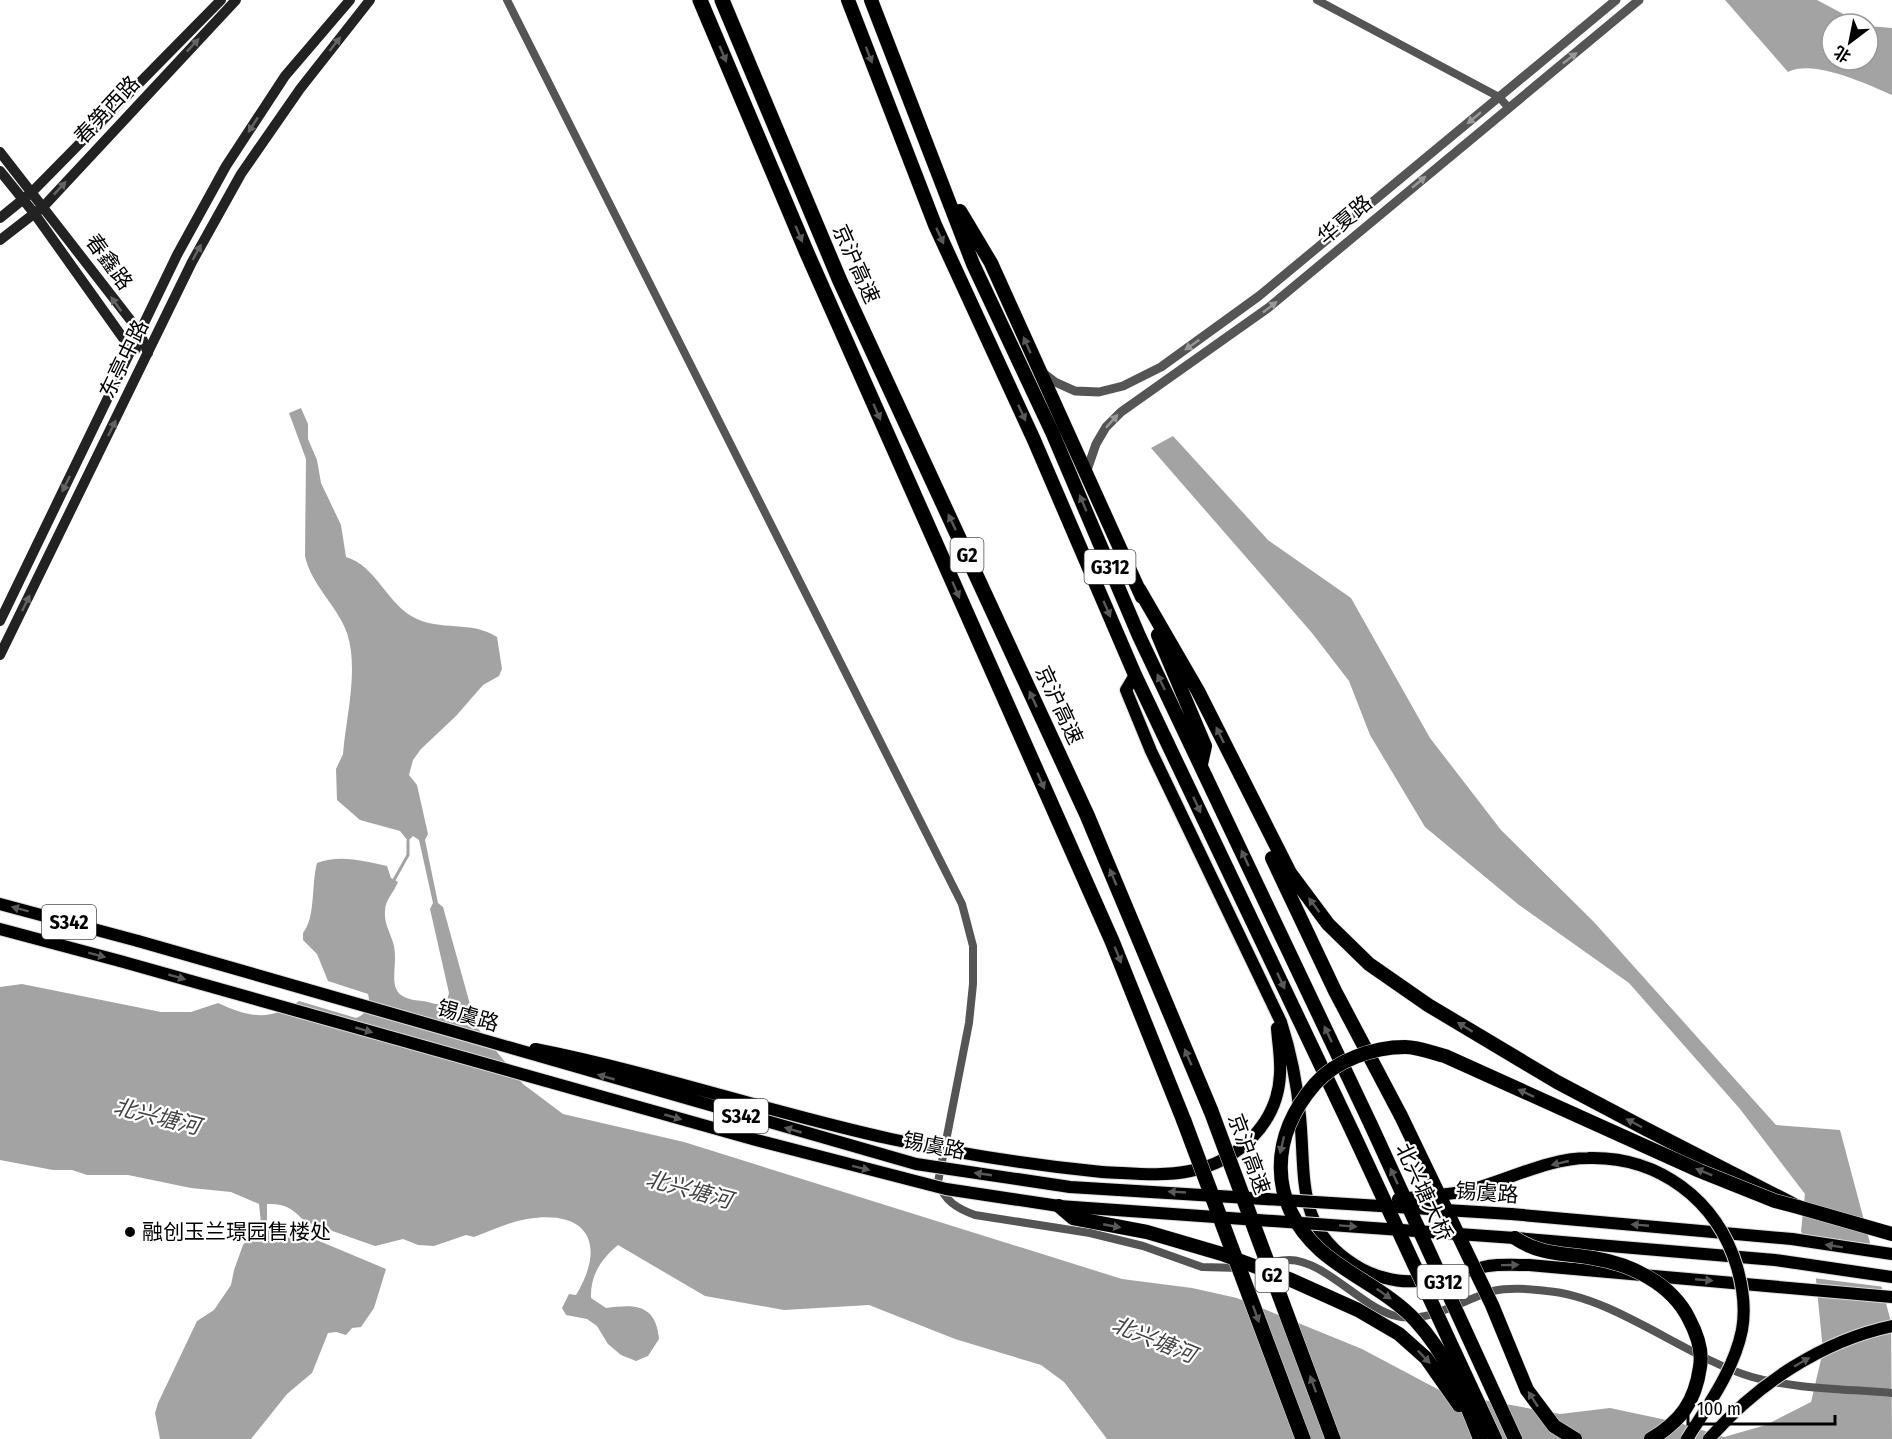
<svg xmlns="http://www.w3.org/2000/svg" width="1892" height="1439" viewBox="0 0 1892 1439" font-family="'Fira Sans Condensed','Noto Sans SC',sans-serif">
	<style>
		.water { fill: #a3a3a3 }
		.pier { fill: #fff }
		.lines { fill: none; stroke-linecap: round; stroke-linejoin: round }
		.stream { stroke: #a3a3a3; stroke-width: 3 }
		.primary-casing { stroke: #dbdbdb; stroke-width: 14 }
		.trunk-casing { stroke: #dbdbdb; stroke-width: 15 }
		.motorway-casing { stroke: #dbdbdb; stroke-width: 16 }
		.minor { stroke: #555; stroke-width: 8 }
		.tertiary { stroke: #555; stroke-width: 9 }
		.secondary { stroke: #222; stroke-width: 10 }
		.primary { stroke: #000; stroke-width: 12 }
		.trunk { stroke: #000; stroke-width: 14 }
		.motorway { stroke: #000; stroke-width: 15 }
		.primary-bridge-casing { stroke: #dbdbdb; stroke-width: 14; stroke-linecap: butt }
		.trunk-bridge-casing { stroke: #dbdbdb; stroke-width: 15; stroke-linecap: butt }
		.motorway-bridge-casing { stroke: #dbdbdb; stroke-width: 16; stroke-linecap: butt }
		.primary-bridge { stroke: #000; stroke-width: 12 }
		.trunk-bridge { stroke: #000; stroke-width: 14 }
		.motorway-bridge { stroke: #000; stroke-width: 15 }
		.oneway { fill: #646464 }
		.oneway2 { fill: #595959 }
		.oneway3 { fill: #999 }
		.poi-dot { fill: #000; stroke: #fff; stroke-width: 2 }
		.labels { text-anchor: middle; stroke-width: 4.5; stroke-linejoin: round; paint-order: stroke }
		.shield { fill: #fff; stroke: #4c4c4c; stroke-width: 1.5 }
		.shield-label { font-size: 20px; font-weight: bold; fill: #000 }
		.street-label { font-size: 21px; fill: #000; stroke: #fff }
		.poi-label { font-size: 21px; fill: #000; stroke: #fff; text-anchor: start }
		.water-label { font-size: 22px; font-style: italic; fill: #444; stroke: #fff }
	</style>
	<rect width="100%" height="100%" fill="#fff"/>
	<path class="water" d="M1725 0H1817L1862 24H1832V60H1868V26L1892 28V95C1866 84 1814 59 1788 72Z
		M301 408 308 424V439L317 460 321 483 341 525 346 557C376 566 386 602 413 617 440 632 472 620 497 637L502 669 499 676 483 685 456 716 421 749 413 760 409 775 417 785 428 834 425 840 438 903 443 907 476 1026 523 1084 563 1114 684 1142 1122 1279 1192 1288 1237 1298 1362 1349 1445 1393 1560 1414 1610 1408 1676 1422 1724 1437 1766 1425 1811 1402 1823 1351 1814 1259 1801 1231 1805 1194 1740 1109 1629 983 1519 905 1425 827 1370 735 1349 681 1312 633 1151 448 1173 436 1268 540 1351 598 1430 738 1501 830 1594 922 1776 1125 1840 1130 1891 1322 1892 1439H1107L1064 1382 1041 1365 955 1339 869 1305 784 1310 705 1296 618 1245C601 1259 590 1276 591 1298L606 1308C635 1304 656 1304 659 1339L648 1356 636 1361 621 1355 608 1344 597 1326 587 1319 566 1315 562 1308 569 1294 576 1295C607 1244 588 1209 527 1219 509 1222 491 1231 474 1237L466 1235 434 1246 418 1245 403 1239 375 1246 304 1221C293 1208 283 1203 267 1204V1224L312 1238 386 1269 374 1308 361 1327 352 1328 346 1335 336 1332 328 1333 312 1373 287 1394 251 1439H160L155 1413 158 1403 197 1321 214 1310 231 1285 234 1270 243 1245 261 1223 259 1204 231 1192 191 1188 128 1175H87L72 1170H53L0 1160V987L22 984 161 1012H191L218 1003C248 1017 271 1022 299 1001L356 1018C367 1014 371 1005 368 994L328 981 317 954 303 940V933C316 917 311 885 317 863 340 854 364 861 387 866L391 878 398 882C394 892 385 900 385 911 384 925 391 933 394 946 399 973 381 998 422 1001 433 1002 438 1008 447 1000L449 993 430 909 433 903 419 840 413 836 408 841 400 831 360 820 337 800 336 769 343 754C346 717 359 670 347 633 337 605 311 585 305 556L306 459 289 413Z"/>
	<path class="pier" d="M1799 1235 1873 1244 1885 1287 1813 1278 1811 1260Z"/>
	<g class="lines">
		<path class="stream" d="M394 880 408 855V841"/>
		<defs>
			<path id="primary" d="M1135 675 1126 690 1151 751 1281 1022C1291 1053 1297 1083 1300 1116 1306 1177 1295 1228 1355 1265 1372 1276 1397 1283 1416 1281 1441 1279 1464 1271 1488 1266 1501 1264 1516 1265 1529 1265L1892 1297
				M0 904 138 941
				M0 929 120 961
				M1102 1172C1131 1173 1161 1177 1190 1171 1237 1162 1278 1124 1280 1074 1281 1058 1278 1043 1277 1028
				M1511 1214 1792 1239 1892 1254
				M1516 1238 1775 1260 1892 1277"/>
			<path id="trunk" d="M848 0 935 225 1034 440 1135 675 1353 1133
				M871 0 973 264 1052 432 1139 636 1371 1125
				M960 211 991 263 1142 597
				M1139 589 1198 691 1290 873 1328 924 1369 964 1428 1005 1557 1082 1646 1129 1798 1207 1892 1234
				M1158 635 1205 746 1201 764
				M1272 858 1335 991 1401 1116"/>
			<path id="motorway" d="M700 0 807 253 1112 941 1184 1121
				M722 0 840 281 1087 815 1211 1111"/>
		</defs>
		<use href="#primary" class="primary-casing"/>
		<use href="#trunk" class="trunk-casing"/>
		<use href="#motorway" class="motorway-casing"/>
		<path class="minor" d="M507 0 962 904 973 946V984L969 1023 938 1182C945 1201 956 1208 975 1215L1090 1233 1143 1246 1202 1267 1240 1268
			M1317 0 1499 97 1508 107
			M1266 1263C1273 1262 1281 1260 1289 1260 1323 1260 1360 1305 1392 1315 1426 1326 1461 1300 1493 1291 1510 1287 1529 1289 1547 1291 1613 1296 1687 1358 1752 1377 1794 1389 1848 1389 1892 1393"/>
		<path class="tertiary" d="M1042 372 1055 382 1075 391 1099 392 1123 386 1161 367 1259 296 1616 0
			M1086 473 1096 444 1106 427 1121 412 1268 308 1639 0"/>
		<path class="secondary" d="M0 152 139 331 148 353
			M0 171 34 213 123 338 136 349
			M0 218 32 192 221 0
			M0 240 44 206 236 0
			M0 621 177 255 226 166 285 76 350 0
			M0 655 192 262 241 174 300 89 370 0"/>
		<use href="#primary" class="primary"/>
		<use href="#trunk" class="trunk"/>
		<use href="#motorway" class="motorway"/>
		<defs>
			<path id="primary-bridge" d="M138 941 916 1164 1070 1187 1511 1214
				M120 961 756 1140 946 1189 1059 1206 1515 1238
				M535 1049C656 1073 772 1113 891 1139 961 1154 1031 1165 1102 1172
				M1398 1199C1422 1196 1446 1196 1470 1190 1508 1180 1549 1158 1588 1158 1659 1156 1717 1200 1737 1267 1743 1288 1746 1308 1742 1330 1734 1370 1708 1405 1687 1439
				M1709 1439C1756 1385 1821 1341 1892 1326"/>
			<path id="trunk-bridge" d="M1401 1116 1492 1305 1527 1390 1554 1426 1575 1439
				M1371 1125 1515 1439
				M1353 1133 1495 1439
				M1059 1206 1073 1218 1147 1232 1222 1254 1289 1279 1358 1310 1399 1334 1426 1358 1459 1405
				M1515 1238C1540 1255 1564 1253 1593 1258 1631 1264 1672 1284 1689 1319 1697 1334 1703 1350 1700 1367 1695 1402 1681 1421 1651 1439
				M1480 1439C1463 1395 1448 1356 1415 1320 1388 1291 1349 1276 1320 1250 1267 1201 1270 1136 1315 1084 1336 1060 1374 1047 1405 1047 1418 1047 1433 1053 1445 1056L1700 1171 1775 1201 1798 1207"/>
			<path id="motorway-bridge" d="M1211 1111 1333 1439
				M1184 1121 1303 1439"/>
		</defs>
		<use href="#primary-bridge" class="primary-bridge-casing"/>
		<use href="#trunk-bridge" class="trunk-bridge-casing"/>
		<use href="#motorway-bridge" class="motorway-bridge-casing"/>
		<use href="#primary-bridge" class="primary-bridge"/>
		<use href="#trunk-bridge" class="trunk-bridge"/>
		<use href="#motorway-bridge" class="motorway-bridge"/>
	</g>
	<defs><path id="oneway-solid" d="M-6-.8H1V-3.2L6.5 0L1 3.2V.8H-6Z" transform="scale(1.5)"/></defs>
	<g class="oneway">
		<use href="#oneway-solid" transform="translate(335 44) rotate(-52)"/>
		<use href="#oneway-solid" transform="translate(193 45) rotate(-47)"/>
		<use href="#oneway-solid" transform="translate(253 125) rotate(123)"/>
		<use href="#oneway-solid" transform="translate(60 188) rotate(-47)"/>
		<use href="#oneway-solid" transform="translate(197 252) rotate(-61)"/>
		<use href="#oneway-solid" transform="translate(116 304) rotate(-126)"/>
		<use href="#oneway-solid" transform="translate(112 428) rotate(-64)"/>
		<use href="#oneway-solid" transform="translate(66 484) rotate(116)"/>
		<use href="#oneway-solid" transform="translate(26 603) rotate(-64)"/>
	</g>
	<g class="oneway2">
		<use href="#oneway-solid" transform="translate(723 54) rotate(67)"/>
		<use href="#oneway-solid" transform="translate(869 55) rotate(69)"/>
		<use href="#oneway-solid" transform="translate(799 234) rotate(67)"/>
		<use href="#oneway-solid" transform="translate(940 236) rotate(65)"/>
		<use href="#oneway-solid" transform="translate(1027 345) rotate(-114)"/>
		<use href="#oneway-solid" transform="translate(877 412) rotate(66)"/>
		<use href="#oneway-solid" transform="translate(1022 413) rotate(65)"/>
		<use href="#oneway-solid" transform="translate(1083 503) rotate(-113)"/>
		<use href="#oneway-solid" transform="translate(952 522) rotate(-115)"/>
		<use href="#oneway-solid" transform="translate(956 590) rotate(66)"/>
		<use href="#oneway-solid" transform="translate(1107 609) rotate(67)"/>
		<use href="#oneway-solid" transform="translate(1161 682) rotate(-116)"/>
		<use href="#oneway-solid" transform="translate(1033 699) rotate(-115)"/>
		<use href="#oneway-solid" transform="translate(1220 735) rotate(-116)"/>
		<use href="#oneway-solid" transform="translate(1041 781) rotate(66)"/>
		<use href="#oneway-solid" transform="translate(1197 805) rotate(65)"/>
		<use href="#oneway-solid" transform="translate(1245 858) rotate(-115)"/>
		<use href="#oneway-solid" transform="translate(1113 877) rotate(-113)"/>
		<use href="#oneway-solid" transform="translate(1314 905) rotate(-127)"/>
		<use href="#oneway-solid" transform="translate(20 909) rotate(-165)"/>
		<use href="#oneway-solid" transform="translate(97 955) rotate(15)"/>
		<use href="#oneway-solid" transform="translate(1118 955) rotate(68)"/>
		<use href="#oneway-solid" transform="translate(177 977) rotate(16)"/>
		<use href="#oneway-solid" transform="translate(1281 981) rotate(65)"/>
		<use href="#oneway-solid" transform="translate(1465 1027) rotate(-149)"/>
		<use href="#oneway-solid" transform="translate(364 1030) rotate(16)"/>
		<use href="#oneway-solid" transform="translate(1328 1034) rotate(-115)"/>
		<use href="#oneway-solid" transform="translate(1188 1057) rotate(-113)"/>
		<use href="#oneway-solid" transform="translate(606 1077) rotate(-164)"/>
		<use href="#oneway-solid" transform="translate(1526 1093) rotate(-155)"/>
		<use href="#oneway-solid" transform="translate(673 1117) rotate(16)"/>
		<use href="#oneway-solid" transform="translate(1634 1123) rotate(-152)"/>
		<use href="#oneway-solid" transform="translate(793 1130) rotate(-164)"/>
		<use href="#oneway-solid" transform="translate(1282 1145) rotate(103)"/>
		<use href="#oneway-solid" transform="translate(1560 1163) rotate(167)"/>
		<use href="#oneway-solid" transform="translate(861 1168) rotate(14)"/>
		<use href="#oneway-solid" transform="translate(1704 1172) rotate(-158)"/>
		<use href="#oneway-solid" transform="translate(983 1174) rotate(-172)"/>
		<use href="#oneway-solid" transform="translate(1394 1176) rotate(-115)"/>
		<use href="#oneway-solid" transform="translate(1177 1192) rotate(-177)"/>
		<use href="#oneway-solid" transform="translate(1640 1225) rotate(-175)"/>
		<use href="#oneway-solid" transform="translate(1112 1226) rotate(11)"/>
		<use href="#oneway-solid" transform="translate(1348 1226) rotate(4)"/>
		<use href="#oneway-solid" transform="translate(1834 1246) rotate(-171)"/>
		<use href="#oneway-solid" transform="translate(1510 1265) rotate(-1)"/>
		<use href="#oneway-solid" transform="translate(1704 1280) rotate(5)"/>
		<use href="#oneway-solid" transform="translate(1384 1294) rotate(35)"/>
		<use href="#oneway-solid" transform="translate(1256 1314) rotate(70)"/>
		<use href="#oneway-solid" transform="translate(1424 1357) rotate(46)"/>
		<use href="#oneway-solid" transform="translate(1802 1362) rotate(-30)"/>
		<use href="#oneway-solid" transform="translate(1313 1384) rotate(-110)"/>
		<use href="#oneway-solid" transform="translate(1533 1399) rotate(-123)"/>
	</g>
	<g class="oneway3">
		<use href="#oneway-solid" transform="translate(1570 58) rotate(-38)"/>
		<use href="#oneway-solid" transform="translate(1474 118) rotate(140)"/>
		<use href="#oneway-solid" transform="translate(1419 182) rotate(-40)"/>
		<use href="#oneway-solid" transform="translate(1270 307) rotate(-38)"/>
		<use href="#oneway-solid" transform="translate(1192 345) rotate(145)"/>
		<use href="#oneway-solid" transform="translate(1112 421) rotate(-48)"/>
	</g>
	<circle class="poi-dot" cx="130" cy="1232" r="6"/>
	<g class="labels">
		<g class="shield">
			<rect x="950.5" y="538" width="33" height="34" rx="4.5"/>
			<rect x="1084.5" y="550" width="51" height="34" rx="4.5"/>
			<rect x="42" y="905" width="54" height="34" rx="4.5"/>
			<rect x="714" y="1099" width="54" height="34" rx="4.5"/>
			<rect x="1255.5" y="1258" width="33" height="34" rx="4.5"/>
			<rect x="1417.5" y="1265" width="51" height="34" rx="4.5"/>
		</g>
		<g class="shield-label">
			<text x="967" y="562">G2</text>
			<text x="1110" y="574">G312</text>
			<text x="69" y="929">S342</text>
			<text x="741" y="1123">S342</text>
			<text x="1272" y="1282">G2</text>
			<text x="1443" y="1289">G312</text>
		</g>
		<g class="street-label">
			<text transform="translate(107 110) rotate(-47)" y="7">春笋西路</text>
			<text transform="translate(1345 220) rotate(-40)" y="7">华夏路</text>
			<text transform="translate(109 262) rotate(54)" y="7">春鑫路</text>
			<text transform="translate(856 264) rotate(66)" y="7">京沪高速</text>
			<text transform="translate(124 359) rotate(-64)" y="7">东亭中路</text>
			<text transform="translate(1059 705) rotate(65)" y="7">京沪高速</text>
			<text transform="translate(468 1016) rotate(16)" y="7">锡虞路</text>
			<text transform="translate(934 1146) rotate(11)" y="7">锡虞路</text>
			<text transform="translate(1249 1154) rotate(70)" y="7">京沪高速</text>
			<text transform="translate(1424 1192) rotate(65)" y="7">北兴塘大桥</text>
			<text transform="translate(1487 1193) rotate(4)" y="7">锡虞路</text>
		</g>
		<g class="poi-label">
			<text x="142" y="1239">融创玉兰璟园售楼处</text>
		</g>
		<g class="water-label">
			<text transform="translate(157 1116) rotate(14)" y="8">北兴塘河</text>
			<text transform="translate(689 1189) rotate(15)" y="8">北兴塘河</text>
			<text transform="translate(1154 1339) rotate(22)" y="8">北兴塘河</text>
		</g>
	</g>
	<g transform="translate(1850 42) rotate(212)"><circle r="28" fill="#ffffff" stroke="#999999" stroke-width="1.5"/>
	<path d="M0-4.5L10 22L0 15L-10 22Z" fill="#000000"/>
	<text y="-9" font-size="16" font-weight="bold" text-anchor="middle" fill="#000000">北</text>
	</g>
	<path d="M1688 1415v9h147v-9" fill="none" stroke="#000000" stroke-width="3"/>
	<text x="1697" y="1415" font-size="18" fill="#000000" stroke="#ffffff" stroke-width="4.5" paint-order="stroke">100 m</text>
</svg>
